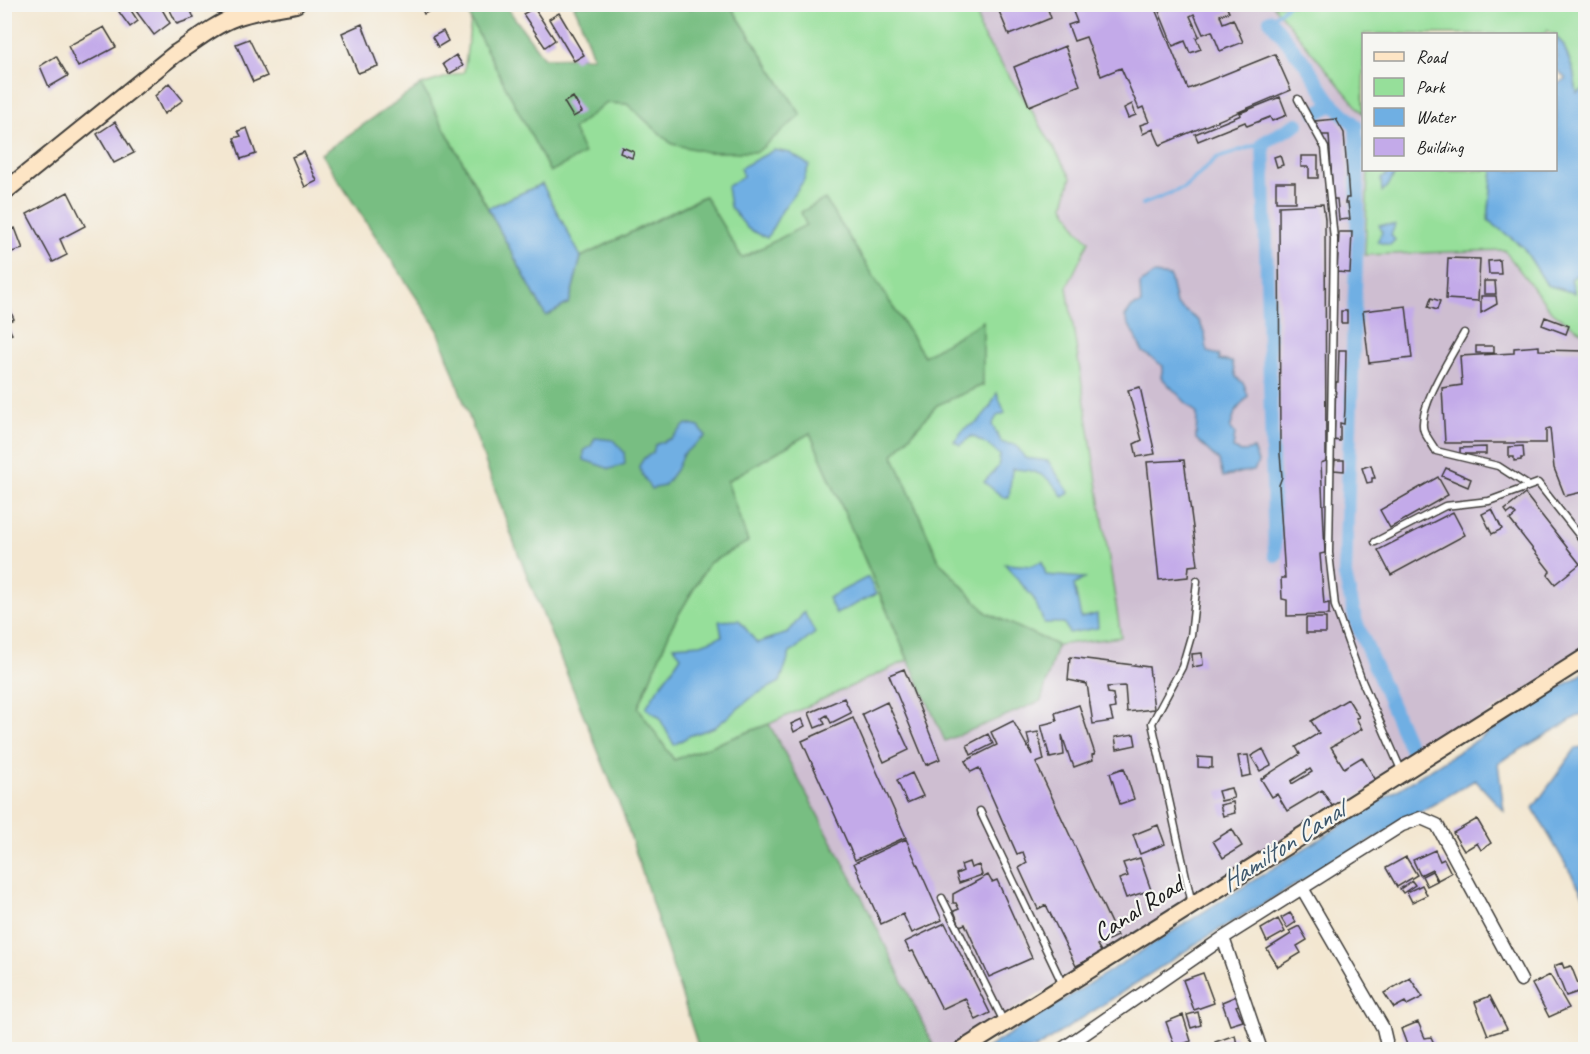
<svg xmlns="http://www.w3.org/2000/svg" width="1590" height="1054" viewBox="0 0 1590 1054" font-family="Caveat,sans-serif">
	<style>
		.industrial { fill: #cebed1 }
		.green { fill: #96df9a; stroke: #597e5b; stroke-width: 1.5 }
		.forest { fill: #78be82; stroke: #4a6d4f; stroke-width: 1.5 }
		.water { fill: #6fafe3; stroke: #466680; stroke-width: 1.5 }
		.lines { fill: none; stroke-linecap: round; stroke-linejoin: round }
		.stream { stroke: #6fafe3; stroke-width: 4 }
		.canal { stroke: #6fafe3; stroke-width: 14 }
		.building { fill: #c3aae9; fill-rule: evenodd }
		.service-casing { stroke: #3c3a37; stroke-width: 9 }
		.minor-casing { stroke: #3c3a37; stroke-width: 15 }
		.secondary-casing { stroke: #3c3a37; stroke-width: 20 }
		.service { stroke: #fff; stroke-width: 6 }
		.minor { stroke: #fff; stroke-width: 12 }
		.secondary { stroke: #fde5c5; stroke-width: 16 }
		.labels { text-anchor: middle; stroke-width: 4.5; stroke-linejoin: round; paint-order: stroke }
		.street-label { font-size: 26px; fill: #1c1c1c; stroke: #f6f6f2 }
		.water-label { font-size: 27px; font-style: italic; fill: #3d576c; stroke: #f6f6f2 }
	</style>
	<rect width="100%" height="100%" fill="#f6f6f2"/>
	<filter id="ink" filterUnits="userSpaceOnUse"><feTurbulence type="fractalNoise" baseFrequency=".0167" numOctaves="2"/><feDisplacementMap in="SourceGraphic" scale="12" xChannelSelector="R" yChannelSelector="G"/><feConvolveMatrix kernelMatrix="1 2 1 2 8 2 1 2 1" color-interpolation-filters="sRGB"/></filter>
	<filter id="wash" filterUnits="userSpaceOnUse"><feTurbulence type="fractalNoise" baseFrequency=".008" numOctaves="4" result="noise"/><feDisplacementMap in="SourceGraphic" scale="24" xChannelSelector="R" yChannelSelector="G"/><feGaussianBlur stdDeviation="1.35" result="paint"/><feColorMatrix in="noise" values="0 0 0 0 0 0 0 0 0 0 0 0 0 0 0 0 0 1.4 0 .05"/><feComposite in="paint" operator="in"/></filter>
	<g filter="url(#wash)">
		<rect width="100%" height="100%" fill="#f3e7d1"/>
		<path class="industrial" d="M976 5H1273L1363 114 1364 170H1368L1365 255 1504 250 1551 311 1585 334V653L1298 836 950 1049H935L863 899 769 724 908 660 945 740 1041 701 1057 645 1121 637 1067 287 1089 241 1078 230 1064 205 1029 106 981 33Z"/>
		<path class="green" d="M730 5H976L981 33 1029 106 1071 177 1064 205 1078 230 1089 241 1067 287 1121 637 1057 645 987 613 939 561 893 455 937 405 983 385 924 356 825 200 807 225 742 258 704 196 581 257 542 184 488 208 421 85 464 72 471 20 550 172 573 129 606 103 627 104 672 144 801 115Z
			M1273 5H1585V89L1577 93 1573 70 1563 44 1556 37V34H1552L1547 30 1545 34H1364L1363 114Z
			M1368 170H1493L1488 220 1523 247 1547 285 1574 293 1571 279 1585 269V334L1551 311 1504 250 1365 255Z
			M810 433 908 660 769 724 674 760 638 708 673 624 709 563 747 542 727 481Z"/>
		<path class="forest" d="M684 4 690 9 697 5H730L801 115 757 152H707L672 144 627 104 606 103 573 129 584 154 550 172 471 20 466 5H505L544 58 593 57 579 17 574 6 576 5Z
			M421 85 546 316 569 303 581 257 705 196 742 258 806 225 801 212 825 199 924 356 983 321V385L937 405 893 455 939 561 987 613 1057 645 1041 701 945 741 908 659 810 433 727 481 748 542 709 563 673 624 638 708 674 760 769 724 863 899 935 1049H699L623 813 516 548 438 330 321 154Z"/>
		<path class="water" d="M1556 37 1563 44 1573 70 1577 93 1585 89V269L1571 279 1575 293 1547 285 1523 247 1488 220 1493 170H1556V84L1566 79 1556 69Z
			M774 150 790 153 809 165 803 182 783 209 767 238 748 229 730 207 727 187 743 176 740 168Z
			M1388 170H1397L1388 186 1382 192 1381 179 1387 175Z
			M542 184 581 257 569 303 546 316 488 208Z
			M1379 225H1395L1391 235 1395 240 1390 245 1377 242 1382 232Z
			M1153 274 1170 276 1176 304 1199 321 1205 334 1207 352 1219 355V360L1232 362 1236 377 1244 384 1248 396 1235 412 1230 429 1235 433 1233 449 1242 452 1253 449 1258 462 1254 471 1242 472 1223 477 1219 461 1196 439 1197 414 1161 377 1163 366 1143 352 1125 317 1132 307 1141 304 1140 284Z
			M997 393 1005 413 997 416 992 425 1002 443 1016 445 1025 458 1048 461 1069 492 1063 497C1050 476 1037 469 1012 469L1009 497H1003L984 482 998 467 1000 455 988 445 972 436 960 445 954 441 965 428 978 422 990 407Z
			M686 424 699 427 706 436 683 454 676 470 664 486 651 489 642 474 639 466 644 458 653 453 655 445 672 438Z
			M595 438 613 440 624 452 625 464 610 469 584 460V451L591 446Z
			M1042 561 1046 575 1085 578 1074 585 1081 618 1097 614 1098 628 1069 633 1064 623H1044L1034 599 1005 564 1031 566Z
			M868 577 876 594 836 614 828 598Z
			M804 612 815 633 790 653 780 682 755 695 715 727 689 736 674 745 659 717 646 708C656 689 670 674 681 656L673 646 701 644 722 636 719 621 739 620 757 643 788 633Z
			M1585 672V712L1498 763 1504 811 1475 780 1213 933 1035 1049 984 1050Z
			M1585 747H1586L1585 898 1533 808 1576 748Z"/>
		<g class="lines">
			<path class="stream" d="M1270 20 1289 4
				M1143 204 1184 188 1217 158 1263 143"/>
			<path class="canal" d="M1270 20 1307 66 1329 100 1356 126 1358 205 1345 575 1356 622 1412 753
				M1316 113 1333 104
				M1275 555 1263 143 1297 124"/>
		</g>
		<g id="blocks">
			<path class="building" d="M148 4H159L170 23 154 35 136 11Z
				M167 4H188L194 18 177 24Z
				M412 4H455L440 12 437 7 424 14 421 7 415 10Z
				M996 4H1046L1051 18 1009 35Z
				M1070 4H1153L1188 89 1275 54 1291 90 1160 145 1153 129 1143 134 1140 125 1149 122 1143 107 1139 109 1121 68 1101 76 1086 37 1074 41 1068 25 1077 22Z
				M1156 4H1225L1229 12 1220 15 1223 23 1233 19 1243 42 1220 51 1212 31 1203 34 1194 14 1190 16 1199 36 1196 38 1201 49 1190 53 1185 41 1173 46Z
				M128 6 138 21 130 27 119 12Z
				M534 8 555 40 545 47 523 14Z
				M559 13 584 55 574 61 549 19Z
				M362 24 378 66 358 73 342 33Z
				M104 27 116 47 78 67 68 46Z
				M443 31 448 41 438 47 432 37Z
				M249 39 267 76 253 82 236 44Z
				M1065 46 1080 85 1029 106 1014 67Z
				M456 55 463 66 449 74 443 64Z
				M56 56 68 76 49 87 40 66Z
				M169 83 183 100 164 114 155 96Z
				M573 97 582 112 573 117 564 102Z
				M1280 97 1287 115 1272 121 1270 117 1247 126 1245 122 1198 141 1195 134 1241 115 1240 113Z
				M1132 104 1136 115 1128 118 1124 108Z
				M1336 119 1344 133 1349 198H1346L1345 203H1348L1350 219 1339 220 1337 199H1333L1329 135H1322L1315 121Z
				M115 122 134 153 114 163 97 134Z
				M247 128 256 154 241 159 234 138 241 136 238 131Z
				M622 147 634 152 632 158 620 153Z
				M304 152 317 181 305 187 292 157Z
				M1280 155 1283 165 1277 167 1274 157Z
				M1301 156H1318V178H1309V167H1301Z
				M1276 182H1295V202H1276Z
				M68 192 85 226 60 239 67 255 53 262 27 214Z
				M1323 204 1325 219 1326 461 1321 463 1325 553 1320 554 1324 604 1329 603V615L1287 616V600L1282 599 1281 578H1285L1279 485 1282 477 1280 454 1279 206Z
				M15 228 23 249 4 254V233Z
				M1339 232H1352L1350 273 1337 272Z
				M1448 258 1480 259 1478 301 1446 299Z
				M1500 260 1501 274H1489L1488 261Z
				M1484 281H1495L1496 294H1484Z
				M1481 296H1496L1497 304 1481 313Z
				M1431 298 1440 301 1437 310 1428 307Z
				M8 306 14 319 6 322 12 334 4 337V308Z
				M1406 306 1412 358 1369 363 1363 311Z
				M1341 311H1347V323H1341Z
				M1545 317 1569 326 1566 334 1542 325Z
				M1476 346H1494V353H1476Z
				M1539 346V350L1586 351V498L1582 492 1565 496 1554 468 1550 428 1546 429V443H1445L1442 388 1462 385 1460 356 1514 353V348Z
				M1339 350H1346L1345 409 1344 424 1340 423V441L1334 440 1336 382H1338Z
				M1140 387 1155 454 1137 457 1134 444 1142 440 1128 390Z
				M1523 446 1524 458H1521V460L1514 461V457H1509V447Z
				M1486 447V454H1460V448Z
				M1184 460 1198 565 1189 566 1188 577 1159 580 1147 462Z
				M1335 460H1344V471L1334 470Z
				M1371 465 1375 478H1372V482L1367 483 1362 468Z
				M1446 468 1471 479 1468 487 1442 476Z
				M1438 477 1448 495 1390 528 1380 510Z
				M1525 494 1580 564 1555 584 1548 575 1550 571 1510 520 1516 515 1512 511 1508 514 1505 510Z
				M1492 509 1502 529 1492 534 1482 514Z
				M1453 512 1465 535 1391 575 1378 550Z
				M1306 618H1326V633H1306Z
				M1202 653 1203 665 1193 667 1192 654Z
				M1070 657 1149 667 1154 709 1127 712 1125 686 1107 687 1108 693 1113 694 1115 708 1110 709 1113 721 1093 724 1087 684 1068 680Z
				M904 669 940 759 926 765 889 675Z
				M844 698 851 713 831 723 827 715 822 718 825 724 815 728 809 713Z
				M1348 699 1359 717 1356 718 1362 729 1331 747 1344 768 1362 757 1377 782 1334 809 1322 790 1287 811 1277 794 1272 797 1261 779 1300 754 1296 747 1319 733 1311 721ZM1310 769 1312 772 1292 784 1291 781Z
				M887 702 909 750 884 762 862 714Z
				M1079 705 1095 754 1092 755 1093 760 1074 767 1072 762H1071L1062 735 1064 755 1050 758 1041 725 1057 721 1055 713Z
				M853 718 906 837 855 860 802 741Z
				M802 719 805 726 794 732 791 724Z
				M1013 721 1032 755 1027 734 1038 732 1044 760 1036 763 1117 936 1097 945 1102 953 1076 966 1046 905 1038 909 1019 868 1027 863 1023 852 1017 854 979 768 971 772 965 761 997 745 991 732Z
				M988 734 993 744 971 755 967 745Z
				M1134 734 1136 745 1117 749 1115 737Z
				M1263 749 1271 765 1260 771 1251 756Z
				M1248 755 1251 775 1242 777 1238 756Z
				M1198 757 1212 758V768L1198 767Z
				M1124 768 1134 799 1120 804 1110 773Z
				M912 773 923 796 907 803 897 780Z
				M1231 788 1234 798 1221 801 1218 791Z
				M1233 802 1235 813 1223 816 1220 805Z
				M1477 819 1491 843 1481 850 1477 843 1464 851 1453 833Z
				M1158 825 1165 844 1140 854 1133 835Z
				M1232 829 1242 846 1223 858 1213 841Z
				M906 839 942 920 912 933 903 914 881 924 854 863Z
				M1435 850 1440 861 1444 859 1451 873 1438 880 1432 869 1420 875 1413 860Z
				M1406 857 1417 875 1397 887 1386 868Z
				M1140 858 1151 890 1126 898 1119 879 1128 876 1123 863Z
				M969 862 971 868 979 865 982 875 959 883 956 874 963 871 961 865Z
				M1432 871 1437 881 1427 886 1422 876Z
				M988 875 992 882 997 880 1032 958 989 977 965 924 960 926 954 911 959 909 956 903H953V894Z
				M1412 881 1415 885 1403 893 1400 889Z
				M1422 885 1427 895 1412 902 1407 892Z
				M1290 913 1296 922 1287 928 1281 918Z
				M1278 919 1285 932 1267 942 1261 929Z
				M945 923 990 1013 976 1020 965 998 942 1009 913 951 910 952 905 942Z
				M1299 926 1307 940 1297 946 1301 953 1278 967 1267 949 1291 934 1289 931Z
				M1562 963 1564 968 1571 966 1581 991 1566 996 1554 966Z
				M1203 973 1214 1003 1194 1010 1183 980Z
				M1550 975 1569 1008 1549 1017 1532 984Z
				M1410 978 1423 997 1407 1005 1405 1002 1394 1008 1384 993Z
				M1239 995 1242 1004 1236 1006 1243 1021 1230 1025 1222 1002Z
				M1490 996 1507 1029 1488 1035 1475 1002Z
				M1198 1012 1201 1025 1191 1028 1187 1015Z
				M1183 1015 1191 1041 1175 1047 1166 1022Z
				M1418 1022 1425 1038 1431 1037 1437 1050H1409L1401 1029Z
				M1235 1035 1238 1050H1209L1216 1047 1215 1042Z"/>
		</g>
	</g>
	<g filter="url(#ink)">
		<use href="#blocks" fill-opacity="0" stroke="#3c3a37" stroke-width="1.5"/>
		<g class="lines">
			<defs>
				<path id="service" d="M1298 99 1325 148 1334 239 1329 553 1335 606 1362 681 1402 772
					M1464 333C1453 353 1416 410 1424 431 1427 438 1433 445 1436 451L1498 466 1529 486
					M1375 542 1445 506 1489 501 1538 483 1586 544
					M980 811 1063 985
					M942 898 1004 1022
					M1192 904 1152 723 1182 667 1191 636 1197 581"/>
				<path id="minor" d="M1302 888 1383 1028 1386 1041
					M1223 938 1261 1050
					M1061 1050 1223 938 1402 825 1421 818 1437 825 1521 980"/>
				<path id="secondary" d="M4 192 175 54C195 41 214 25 236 17 255 10 276 8 296 4
					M962 1050 1586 657"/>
			</defs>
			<use href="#service" class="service-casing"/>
			<use href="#minor" class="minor-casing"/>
			<use href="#secondary" class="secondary-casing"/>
			<use href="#service" class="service"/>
			<use href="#minor" class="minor"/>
			<use href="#secondary" class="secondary"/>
		</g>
	</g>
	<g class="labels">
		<g class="street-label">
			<text transform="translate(1138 908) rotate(-32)" y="9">Canal Road</text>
		</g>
		<g class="water-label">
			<text transform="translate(1282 846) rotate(-33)" y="9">Hamilton Canal</text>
		</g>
	</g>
	<rect width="1590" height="1054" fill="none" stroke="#f6f6f2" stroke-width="24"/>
	<rect x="1362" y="33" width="195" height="138" fill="#f6f6f2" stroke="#9f9f9c" stroke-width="1.5"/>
	<rect x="1374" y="52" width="30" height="9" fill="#fde5c5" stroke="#9f9f9c" stroke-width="1.5"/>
	<text x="1416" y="63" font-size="18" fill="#1c1c1c">Road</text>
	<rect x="1374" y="78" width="30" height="18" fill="#96df9a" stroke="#9f9f9c" stroke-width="1.5"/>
	<text x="1416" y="93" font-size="18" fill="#1c1c1c">Park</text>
	<rect x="1374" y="108" width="30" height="18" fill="#6fafe3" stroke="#9f9f9c" stroke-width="1.5"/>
	<text x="1416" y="123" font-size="18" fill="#1c1c1c">Water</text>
	<rect x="1374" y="138" width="30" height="18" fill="#c3aae9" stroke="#9f9f9c" stroke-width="1.5"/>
	<text x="1416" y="153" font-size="18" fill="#1c1c1c">Building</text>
</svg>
